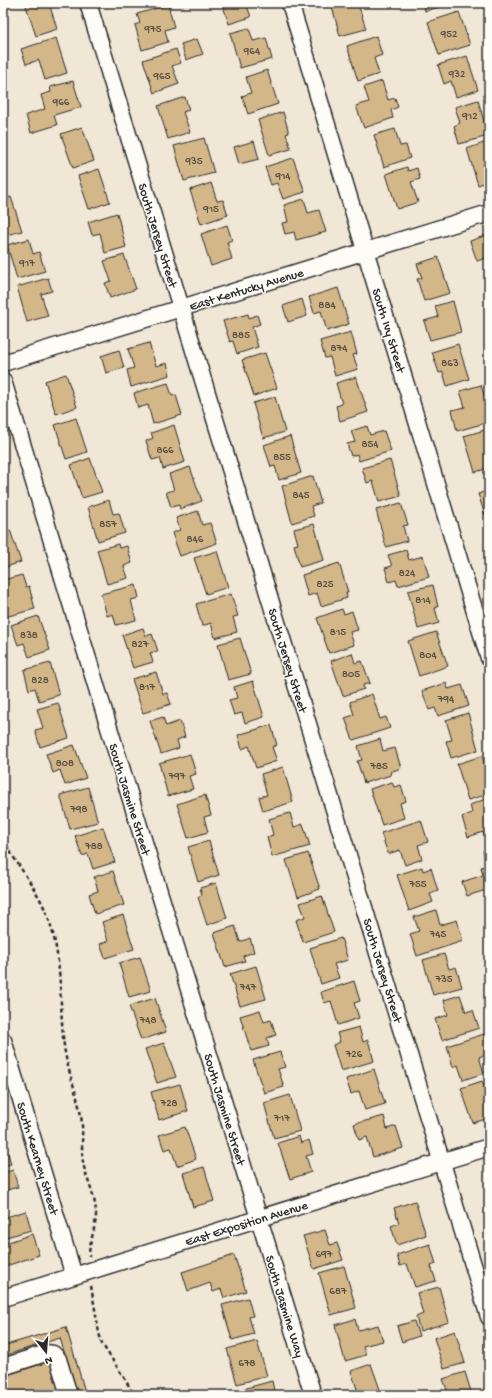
<svg xmlns="http://www.w3.org/2000/svg" width="492" height="1398" viewBox="0 0 492 1398" font-family="'Gochi Hand',sans-serif">
	<style>
		.building { fill: #d3b788; stroke: #2b2b2b }
		.lines { fill: none; stroke-linecap: round; stroke-linejoin: round }
		.minor-casing { stroke: #2b2b2b; stroke-width: 19 }
		.path { stroke: #2b2b2b; stroke-width: 2.5; stroke-dasharray: 4 3; stroke-linecap: butt }
		.minor { stroke: #fdfcf7; stroke-width: 16 }
		.labels { text-anchor: middle; stroke-width: 3; stroke-linejoin: round; paint-order: stroke }
		.number-label { font-size: 11px; fill: #554e42 }
		.street-label { font-size: 13px; fill: #2b2b2b; stroke: #fdfcf7 }
	</style>
	<rect width="100%" height="100%" fill="#f0e7d6"/>
	<filter id="ink" filterUnits="userSpaceOnUse"><feTurbulence type="fractalNoise" baseFrequency=".025" numOctaves="2"/><feDisplacementMap in="SourceGraphic" scale="8" xChannelSelector="R" yChannelSelector="G"/><feConvolveMatrix kernelMatrix="1 2 1 2 8 2 1 2 1" color-interpolation-filters="sRGB"/></filter>
	<g filter="url(#ink)">
		<path class="building" d="M25 3H49L57 29 36 36Z
			M215 3H246L251 17 229 24 222 3 216 5Z
			M331 3H353V4L358 3 366 29 340 36Z
			M423 3H447V5L425 11Z
			M168 5 174 27 165 30 168 42 142 50 135 25 140 23 137 14Z
			M459 12 470 45 439 55 428 22Z
			M249 28 253 41 266 38 272 59 240 68 230 33Z
			M376 36 382 55 374 58 379 74 358 81 347 46Z
			M56 38 67 73 45 80 39 60 26 64 21 49Z
			M197 39 203 54 186 60 181 44Z
			M176 49 181 63 172 66 179 84 154 93 143 60Z
			M467 56 478 90 456 97 451 81 444 84 438 65Z
			M267 70 278 104 248 114 242 96 251 93 246 77Z
			M73 81 81 107 54 115 57 125 31 133 26 115 45 109 41 95 51 92 50 87Z
			M382 81 388 100 395 98 398 107 391 110 393 118 364 128 356 106 369 102 364 87Z
			M185 97 189 110 183 112 190 132 168 139 158 106Z
			M478 100 488 136 459 144 454 126 460 123 455 107Z
			M283 112 289 133 286 134 291 149 269 155 258 120Z
			M82 127 94 161 73 168 61 134Z
			M395 129 400 146 406 145 410 158 384 167 374 135Z
			M204 138 214 173 184 181 174 146Z
			M254 141 259 159 239 164 234 147Z
			M489 141V181L478 185 467 149Z
			M293 158 305 192 283 199 277 183 271 185 265 167Z
			M407 167 408 171 417 168 420 179 411 182 418 202 397 209 386 174Z
			M99 169 110 202 89 209 78 176Z
			M211 183 217 201 223 200 228 215 201 224 190 190Z
			M11 197 22 231 3 236V199Z
			M304 199 308 213 319 210 326 232 296 240 294 232 285 234 282 223 288 222 284 205Z
			M117 213 126 247 105 253 100 233 92 235 88 222Z
			M227 225 232 240 227 242 232 259 211 266 201 234Z
			M487 235 489 241V257L477 261 470 241Z
			M29 239 33 254 39 252 45 271 17 279 7 245Z
			M124 255 136 289 110 298 105 283 111 281 104 261Z
			M438 257 450 293 424 301 417 279 422 278 417 264Z
			M48 278 52 291 41 294 48 316 27 322 17 287Z
			M338 288 349 324 327 331 321 311 314 313 309 297Z
			M302 299 307 316 288 322 283 306Z
			M453 301 461 332 430 340 424 321 438 317 435 306Z
			M248 314 249 318 257 315 260 324 252 327 258 347 237 354 233 341 230 342 223 321Z
			M351 332 357 354 353 355 358 369 335 376 330 357 325 358 320 341Z
			M149 343 156 366 167 363 170 375 131 387 127 370 134 368 128 349Z
			M458 344 469 379 447 386 443 372 439 373 432 352Z
			M119 350 124 368 106 373 101 356Z
			M265 353 277 388 254 396 242 360Z
			M66 374 77 407 56 414 45 381Z
			M356 377 368 412 340 421 336 406 342 404 336 383Z
			M168 383 172 396 176 395 182 415 153 424 148 405 138 408 134 393Z
			M481 385 489 412V422L457 431 452 410 465 407 460 391Z
			M275 397 285 432 263 438 253 403Z
			M76 418 87 452 66 459 55 425Z
			M174 425 185 462 163 469 160 458 152 460 146 441 153 438 151 433Z
			M367 426 370 435 384 431 391 451 359 461 357 454 351 456 347 444 355 442 351 431Z
			M488 429 489 468 475 472 464 436Z
			M290 436 301 473 279 480 275 466 271 467 264 445Z
			M90 458 102 492 82 498 71 465Z
			M390 460 401 496 379 502 373 481 367 483 362 468Z
			M190 467 202 501 180 509 179 505 171 507 166 492 174 490 169 474Z
			M313 476 321 503 311 506 314 516 292 523 282 486Z
			M489 490V514L485 515 478 494Z
			M109 500 113 514 119 513 125 533 98 541 88 507Z
			M401 503 408 525 403 526 407 541 386 547 376 510Z
			M198 511 202 525 210 523 217 543 180 556 172 533 180 530 176 518Z
			M314 524 324 560 300 567 294 545 298 544 294 529Z
			M10 530 21 562 3 568V532Z
			M118 544 119 548 127 546 132 563 124 566 128 578 107 584 97 550Z
			M406 550 409 560 423 556 429 577 398 586 396 580 389 582 385 568 392 566 388 555Z
			M217 551 228 587 206 594 194 558Z
			M339 563 348 592H346L347 598 321 606 317 593 308 596 302 575Z
			M22 575 26 587 29 586 35 609 5 617 3 610V596L6 595 3 580Z
			M136 585 139 598 131 600 136 620 116 625 113 614 107 616 101 594Z
			M433 585 438 607 435 608 439 623 418 629 408 591Z
			M231 594 238 616 233 617 237 632 215 638 211 623 202 626 196 604Z
			M342 609 344 614 352 611 358 630 350 632 354 645 329 653 317 618Z
			M38 616 50 650 29 657 24 643 18 645 11 625Z
			M143 628 146 636 152 634 158 651 150 653 153 662 133 668 122 635Z
			M436 632 448 666 419 676 408 641Z
			M240 638 251 674 228 680 218 644Z
			M352 653 355 663 362 661 370 683 363 685 364 689 343 696 331 661Z
			M50 663 59 695 39 701 35 688 29 690 24 670Z
			M156 672 163 694 167 693 171 704 143 713 132 679Z
			M253 681 264 717 245 723 242 713 234 715 229 700 237 698 234 687Z
			M446 683 448 689 462 685 469 706 438 716 435 708 429 710 422 691Z
			M372 694 380 719 386 717 390 728 353 740 345 718 354 715 350 702Z
			M58 703 69 738 40 747 35 730 43 728 37 709Z
			M468 713 478 750 451 758 446 741 452 740 446 720Z
			M163 717 166 726 180 721 185 737 177 740 179 748 161 754 150 721Z
			M271 725 277 745 272 747 277 761 256 768 249 746 242 749 238 735Z
			M380 739 383 751 395 748 401 768 390 772 391 775 364 783 357 761 362 760 358 746Z
			M74 745 86 778 65 785 60 770 53 773 46 754Z
			M190 754 196 774 189 776 193 789 168 796 159 763Z
			M482 756 489 778 484 779 489 794 468 800 457 764Z
			M283 767 293 802 263 811 259 797 267 795 261 774Z
			M392 782 394 787 401 785 406 801 400 803 404 818 382 825 370 789Z
			M88 787 98 822 70 829 60 795Z
			M205 795 211 815 204 817 208 832 188 838 177 804Z
			M488 798 489 843H487L483 832 468 837 462 817 472 813 470 805Z
			M290 813 294 827 303 824 310 846 272 857 267 837 273 835 269 819Z
			M421 820 428 842 418 845 422 859 405 865 400 850 388 854 381 833Z
			M103 827 115 862 93 869 88 854 82 856 75 836Z
			M209 841 219 875 198 882 188 847Z
			M489 849V889L467 896 462 882 483 875 481 867 488 865 483 851Z
			M308 853 320 889 298 897 286 860Z
			M422 867 423 871 431 868 438 891 430 894 433 902 409 911 397 875Z
			M113 871 124 905 95 914 89 894 98 891 94 877Z
			M216 883 227 918 207 925 198 897 202 895 200 888Z
			M322 896 334 932 303 942 296 920 305 917 300 903Z
			M436 910 440 925 457 920 463 941 417 956 410 934 419 931 414 917Z
			M123 915 134 949 105 958 100 944 108 941 102 922Z
			M235 926 240 942 250 938 254 952 243 956 245 961 225 967 214 933Z
			M341 938 348 960 334 964 339 978 321 984 310 948Z
			M444 954 449 969 456 967 462 987 433 995 423 960Z
			M140 957 151 991 129 997 119 963Z
			M256 966 266 999 240 1006 230 974Z
			M354 981 360 1001 354 1003 359 1018 338 1025 331 1001 324 1003 321 992Z
			M460 995 466 1012 473 1010 479 1028 442 1040 435 1019 448 1015 444 1000Z
			M155 998 166 1032 141 1040 129 1006Z
			M260 1010 264 1022 271 1020 276 1035 267 1038 269 1046 251 1051 240 1016Z
			M359 1027 363 1042 368 1040 374 1061 341 1071 333 1045 340 1042 337 1033Z
			M484 1034 489 1053 479 1057 484 1073 463 1080 458 1065 453 1067 447 1046Z
			M164 1043 176 1077 157 1083 145 1049Z
			M280 1052 285 1067 278 1069 284 1087 264 1093 253 1060Z
			M374 1069 385 1104 365 1110 359 1091 351 1094 346 1079Z
			M482 1081 489 1101V1118L473 1123 461 1088Z
			M180 1084 188 1111 159 1120 151 1092Z
			M290 1095 300 1131 274 1138 264 1103Z
			M384 1116 387 1129 396 1126 403 1148 373 1157 367 1137 359 1140 354 1124Z
			M185 1127 196 1159 177 1166 171 1148 164 1150 159 1135Z
			M299 1136 301 1143 309 1140 313 1154 306 1156 311 1172 290 1179 278 1143Z
			M6 1146 11 1164 3 1166V1147Z
			M204 1167 214 1201 193 1207 183 1173Z
			M13 1170 18 1187 3 1191V1173Z
			M415 1201 426 1235 397 1245 391 1226 399 1223 394 1208Z
			M26 1211 31 1230 3 1238V1218Z
			M325 1230 330 1245 337 1243 343 1260 314 1269 303 1236Z
			M32 1234 39 1255 3 1267V1244Z
			M430 1244 436 1264 431 1266 436 1281 415 1287 407 1264 400 1266 397 1255Z
			M234 1255 246 1291 224 1298 221 1289 213 1292 210 1283 188 1291 182 1272Z
			M344 1266 356 1308 331 1315 319 1273Z
			M439 1287 449 1322 420 1331 416 1317 423 1314 417 1293Z
			M248 1298 253 1316 249 1317 254 1334 232 1340 222 1305Z
			M355 1319 358 1330 378 1325 383 1341 363 1346 366 1355 345 1361 335 1325Z
			M414 1321 419 1336 402 1342 397 1326Z
			M66 1327 86 1395H77L60 1338 3 1356V1346Z
			M455 1331 465 1363 444 1369 434 1338Z
			M257 1341 267 1376 237 1384 227 1349Z
			M51 1361 62 1395H3V1376Z
			M371 1364 382 1395H359L351 1371Z
			M465 1372 472 1395H449L443 1379Z
			M272 1381 275 1395H244L243 1389Z"/>
		<g class="lines">
			<defs>
				<path id="minor" d="M88 3 489 1317
					M290 3 489 658
					M3 363 489 213
					M3 381 313 1395
					M3 1040 74 1276
					M3 1298 489 1147
					M3 1367 46 1353 53 1354 58 1359 69 1395"/>
			</defs>
			<use href="#minor" class="minor-casing"/>
			<path class="path" d="M3 839C17 866 39 890 49 920 63 961 59 1003 64 1046 67 1070 77 1092 81 1116 84 1133 80 1151 84 1167 88 1183 96 1198 96 1214 96 1228 89 1242 89 1256
				M91 1286 99 1333 102 1344 125 1379 134 1395"/>
			<use href="#minor" class="minor"/>
		</g>
	</g>
	<g class="labels">
		<g class="number-label">
			<text x="153" y="32">975</text>
			<text x="449" y="37">952</text>
			<text x="252" y="54">964</text>
			<text x="457" y="77">932</text>
			<text x="162" y="79">965</text>
			<text x="61" y="105">966</text>
			<text x="470" y="119">912</text>
			<text x="194" y="164">935</text>
			<text x="283" y="179">914</text>
			<text x="211" y="212">915</text>
			<text x="27" y="266">917</text>
			<text x="327" y="308">884</text>
			<text x="241" y="338">885</text>
			<text x="339" y="351">874</text>
			<text x="450" y="366">863</text>
			<text x="370" y="447">854</text>
			<text x="165" y="453">866</text>
			<text x="282" y="460">855</text>
			<text x="301" y="498">845</text>
			<text x="108" y="527">857</text>
			<text x="195" y="542">846</text>
			<text x="407" y="576">824</text>
			<text x="325" y="587">825</text>
			<text x="423" y="603">814</text>
			<text x="338" y="635">815</text>
			<text x="29" y="638">838</text>
			<text x="140" y="647">827</text>
			<text x="428" y="658">804</text>
			<text x="351" y="677">805</text>
			<text x="40" y="683">828</text>
			<text x="147" y="690">817</text>
			<text x="446" y="702">794</text>
			<text x="65" y="766">808</text>
			<text x="379" y="769">785</text>
			<text x="177" y="779">797</text>
			<text x="79" y="812">798</text>
			<text x="94" y="849">788</text>
			<text x="418" y="887">755</text>
			<text x="438" y="937">745</text>
			<text x="444" y="982">735</text>
			<text x="248" y="990">747</text>
			<text x="148" y="1023">748</text>
			<text x="354" y="1057">726</text>
			<text x="169" y="1106">728</text>
			<text x="282" y="1121">717</text>
			<text x="324" y="1257">697</text>
			<text x="338" y="1294">687</text>
			<text x="247" y="1366">678</text>
		</g>
		<g class="street-label">
			<text transform="translate(159 235) rotate(73)" y="5">South Jersey Street</text>
			<text transform="translate(246 288) rotate(-17)" y="5">East Kentucky Avenue</text>
			<text transform="translate(390 330) rotate(73)" y="5">South Ivy Street</text>
			<text transform="translate(289 660) rotate(73)" y="5">South Jersey Street</text>
			<text transform="translate(131 799) rotate(73)" y="5">South Jasmine Street</text>
			<text transform="translate(384 970) rotate(73)" y="5">South Jersey Street</text>
			<text transform="translate(226 1109) rotate(73)" y="5">South Jasmine Street</text>
			<text transform="translate(39 1158) rotate(73)" y="5">South Kearney Street</text>
			<text transform="translate(246 1222) rotate(-17)" y="5">East Exposition Avenue</text>
			<text transform="translate(286 1306) rotate(73)" y="5">South Jasmine Way</text>
		</g>
	</g>
	<rect width="492" height="1398" fill="none" stroke="#fdfcf7" stroke-width="16"/>
	<rect x="8" y="8" width="476" height="1382" fill="none" stroke="#2b2b2b" stroke-width="1.5" filter="url(#ink)"/>
	<g transform="translate(46 1352) rotate(163)" stroke="#fdfcf7" stroke-width="3" paint-order="stroke">
	<path d="M0-3L7 15L0 10L-7 15Z" fill="#2b2b2b"/>
	<text y="-6" font-size="11" font-weight="bold" text-anchor="middle" fill="#2b2b2b">N</text>
	</g>
</svg>
